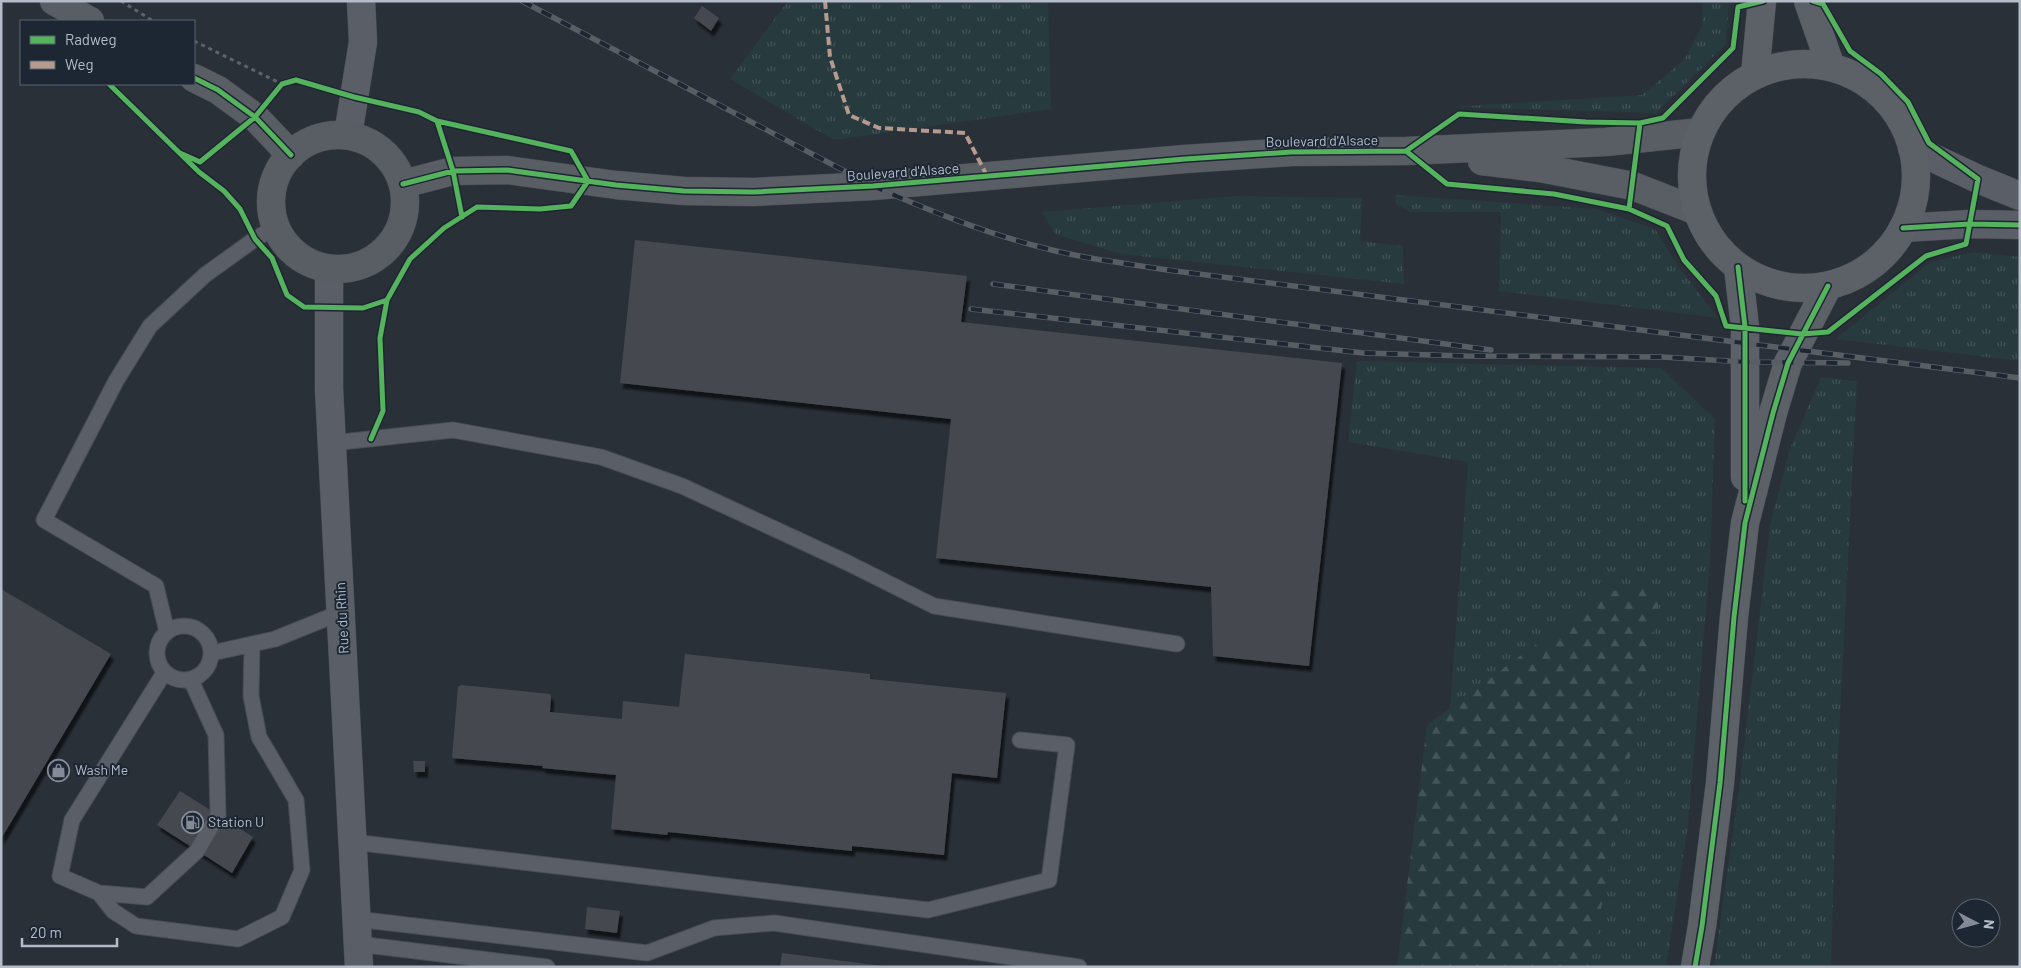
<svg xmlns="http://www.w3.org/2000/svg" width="2021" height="968" viewBox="0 0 2021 968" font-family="Barlow,sans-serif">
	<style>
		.grass { fill: url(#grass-tufts) }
		.forest { fill: url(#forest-firs) }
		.building { fill: #444950; filter: url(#shadow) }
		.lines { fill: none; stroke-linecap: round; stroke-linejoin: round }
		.service-casing { stroke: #484c53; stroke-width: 17 }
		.minor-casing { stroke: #484c53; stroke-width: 29 }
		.tertiary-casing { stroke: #484c53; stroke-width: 29 }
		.secondary-casing { stroke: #484c53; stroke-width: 29 }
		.primary-casing { stroke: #484c55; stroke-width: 29 }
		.path { stroke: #5d636a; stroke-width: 3; stroke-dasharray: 4 4; stroke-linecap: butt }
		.service { stroke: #5a5e66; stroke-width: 15 }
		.minor { stroke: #5a5e66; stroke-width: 28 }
		.tertiary { stroke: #5a5e66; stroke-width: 28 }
		.secondary { stroke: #595d64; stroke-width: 28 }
		.primary { stroke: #5c6168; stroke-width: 28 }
		.rail-casing { stroke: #595d64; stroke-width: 5.5 }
		.rail { stroke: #1d2633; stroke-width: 4; stroke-dasharray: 11; stroke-linecap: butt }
		.quiet { stroke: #b69a8f; stroke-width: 4; stroke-dasharray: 8 4; stroke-linecap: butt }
		.cycleway-casing { stroke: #1d2633; stroke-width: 8 }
		.cycleway { stroke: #56b35d; stroke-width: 5 }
		.labels { text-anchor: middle; stroke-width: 4; stroke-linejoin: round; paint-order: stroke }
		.street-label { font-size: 14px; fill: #b4bcc9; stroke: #1d2633 }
		.poi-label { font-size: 14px; fill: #b4bcc9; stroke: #1d2633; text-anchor: start }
	</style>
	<defs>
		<pattern id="grass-tufts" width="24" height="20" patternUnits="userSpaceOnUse" patternTransform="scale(1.25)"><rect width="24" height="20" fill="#273a3e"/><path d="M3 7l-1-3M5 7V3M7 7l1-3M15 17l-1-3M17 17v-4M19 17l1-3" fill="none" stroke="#445559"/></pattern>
		<pattern id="forest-firs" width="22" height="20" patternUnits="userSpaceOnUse" patternTransform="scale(1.25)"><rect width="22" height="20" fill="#273a3e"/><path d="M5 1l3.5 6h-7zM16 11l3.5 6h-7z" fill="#445559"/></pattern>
		<filter id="shadow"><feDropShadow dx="3" dy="5.5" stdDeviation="1" flood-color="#0009"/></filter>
	</defs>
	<rect width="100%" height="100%" fill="#2a3038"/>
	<path class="grass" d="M788 1H1048L1051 109 834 140 730 79Z
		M1703 1H1730L1729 2 1726 44 1656 113 1453 107 1642 95 1684 60 1702 26Z
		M1395 195 1596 209 1655 229 1678 266 1718 318 1499 291 1501 212H1410L1396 204Z
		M1234 196 1362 198 1360 241 1403 246 1404 284 1121 254 1055 234 1042 212Z
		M1974 252 2020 257V361L1836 339 1930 262Z
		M1357 361 1661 368 1715 419 1710 562 1688 825 1666 967H1590L1662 587 1608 591 1450 709 1468 462 1348 442Z
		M1821 377 1857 381 1836 797 1831 967H1714L1739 789 1770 526 1789 451Z"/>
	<path class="forest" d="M1662 587 1590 967H1397L1427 725 1608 591Z"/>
	<path class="building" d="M702 6 719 18 711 31 694 18Z
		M635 240 967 276 961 322 1342 363 1309 666 1213 656 1211 587 936 558 951 419 620 383Z
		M1 589 111 654 1 839Z
		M685 654 870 674V679L1006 693 997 778 952 773 944 855 852 846V851L668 832 667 835 611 829 616 775 542 768 543 766 452 758 458 687 461 685 550 694 551 697 550 712 622 719 623 701 679 707Z
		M413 761H425V772H414Z
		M180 791 253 837 232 873 157 825Z
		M587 907 620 911 617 933 585 929Z
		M782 953 882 966V967H780Z"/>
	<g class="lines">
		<defs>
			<path id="service" d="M332 443 453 430 601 457 682 486 846 562 934 606 1177 644
				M157 653a27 27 0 1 1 54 0a27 27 0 1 1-54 0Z
				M167 632 156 586 44 520 116 381 150 326 205 275 255 239 276 227
				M212 653 275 639 342 612
				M164 673 72 820 60 876 99 893 147 897 197 851 218 815 216 735 191 680
				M353 842 928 910 1049 880 1067 745 1020 740
				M99 893 113 911 136 926 238 939 282 917 302 870 296 800 259 737 251 696 252 644
				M356 919 647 953 714 928 774 923 1079 967
				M358 944 547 967"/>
			<path id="minor" d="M348 135 363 42 361 1
				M329 269V389L359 967"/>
			<path id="tertiary" d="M1912 148 1978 179 2020 196
				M1903 228 1970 224 2020 225"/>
			<path id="secondary" d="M54 1 90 21
				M194 78 218 90 255 117 291 155
				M271 202a67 67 0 1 1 134 0a67 67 0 1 1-134 0Z
				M1482 161 1540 168 1633 186 1697 211
				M403 184 453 171 507 170 616 185 684 191 754 192 873 186 1185 159 1291 152 1406 151 1606 142 1701 132"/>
			<path id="primary" d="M1808 1 1831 67
				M1692 176a112 112 0 1 1 224 0a112 112 0 1 1-224 0Z
				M1755 75 1762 1
				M1738 267 1745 327V477
				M1695 967 1702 926 1720 783 1734 617 1745 523 1773 413 1788 363 1828 286"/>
		</defs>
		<use href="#service" class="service-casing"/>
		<use href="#minor" class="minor-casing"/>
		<use href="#tertiary" class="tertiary-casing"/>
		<use href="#secondary" class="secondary-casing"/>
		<use href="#primary" class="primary-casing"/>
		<path class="path" d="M121 1 153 21
			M194 41 282 84"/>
		<use href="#service" class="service"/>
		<use href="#minor" class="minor"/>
		<use href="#tertiary" class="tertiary"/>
		<use href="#secondary" class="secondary"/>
		<use href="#primary" class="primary"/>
		<defs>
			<path id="rail" d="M522 1 873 186C928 210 982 232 1040 247 1084 259 1130 264 1175 271L2020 378
				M993 284 1491 350
				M971 309 1363 353 1466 356 1662 357 1746 362 1848 363"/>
		</defs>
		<use href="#rail" class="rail-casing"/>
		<use href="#rail" class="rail"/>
		<path class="quiet" d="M825 1 830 57 849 115 879 128 965 133 987 176"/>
		<defs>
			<path id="cycleway" d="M194 78 218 90 255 117 291 155
				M109 84 199 172 224 191 240 209 255 239 272 258 287 295 304 307 363 308 387 300
				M1640 123 1663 118 1733 48 1738 7 1763 1
				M1406 151 1447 184 1554 194 1629 209 1667 226 1684 260 1716 296 1726 326 1802 334 1828 332 1926 256 1966 244 1978 179 1929 143 1908 102 1881 74 1850 51 1823 4 1813 1
				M1406 151 1459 114 1586 122 1640 123 1629 209
				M180 153 200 162 255 117 282 84 296 80 354 97 419 112 437 121 453 171 462 217
				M403 184 453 171 507 170 616 185 684 191 754 192 873 186 1185 159 1291 152 1406 151
				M1903 228 1970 224 2020 225
				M1738 267 1745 327V501
				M371 439 383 411 380 338 387 300 410 259 444 228 477 207 540 209 571 206 588 181 571 151 437 121
				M1695 967 1702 926 1720 783 1734 617 1745 523 1773 413 1788 363 1828 286"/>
		</defs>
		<use href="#cycleway" class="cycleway-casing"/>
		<use href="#cycleway" class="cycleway"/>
	</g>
	<defs>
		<symbol id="shop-ring" viewBox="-11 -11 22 22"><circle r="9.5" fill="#1d2633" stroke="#848b96" stroke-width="1.5"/><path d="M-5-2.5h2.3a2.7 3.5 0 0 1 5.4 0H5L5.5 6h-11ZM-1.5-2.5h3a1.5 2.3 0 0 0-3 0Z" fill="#848b96"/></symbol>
		<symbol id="fuel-ring" viewBox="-11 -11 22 22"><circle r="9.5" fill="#1d2633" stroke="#848b96" stroke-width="1.5"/><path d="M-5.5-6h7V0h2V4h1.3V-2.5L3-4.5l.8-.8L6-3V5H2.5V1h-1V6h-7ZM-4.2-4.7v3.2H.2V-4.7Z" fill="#848b96"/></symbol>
	</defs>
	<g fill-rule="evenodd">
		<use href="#shop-ring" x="46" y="758" width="25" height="25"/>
		<use href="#fuel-ring" x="180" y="810" width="25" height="25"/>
	</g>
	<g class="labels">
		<g class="street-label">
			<text transform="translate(1322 141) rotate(-1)" y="5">Boulevard d'Alsace</text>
			<text transform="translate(903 172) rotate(-4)" y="5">Boulevard d'Alsace</text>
			<text transform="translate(342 618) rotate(-93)" y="5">Rue du Rhin</text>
		</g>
		<g class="poi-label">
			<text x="75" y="775">Wash Me</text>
			<text x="208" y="827">Station U</text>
		</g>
	</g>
	<rect width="2021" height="968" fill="none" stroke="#b4bcc9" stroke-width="5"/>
	<rect x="20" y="20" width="175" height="65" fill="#1d2633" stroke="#59626f"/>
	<rect x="30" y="36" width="25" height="8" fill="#56b35d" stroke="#59626f"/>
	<text x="65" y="45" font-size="15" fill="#b4bcc9">Radweg</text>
	<rect x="30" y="61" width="25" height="8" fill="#b69a8f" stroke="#59626f"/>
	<text x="65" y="70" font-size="15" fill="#b4bcc9">Weg</text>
	<g transform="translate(1976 923) rotate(96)"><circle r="24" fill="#1d2633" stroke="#59626f"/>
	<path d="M0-4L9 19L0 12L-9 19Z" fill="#848b96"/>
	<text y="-8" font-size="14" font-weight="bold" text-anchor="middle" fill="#b4bcc9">N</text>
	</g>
	<path d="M22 938v8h95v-8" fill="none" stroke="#b4bcc9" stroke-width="2.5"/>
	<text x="30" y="938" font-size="15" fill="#b4bcc9" stroke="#1d2633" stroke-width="4" paint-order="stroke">20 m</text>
</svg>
